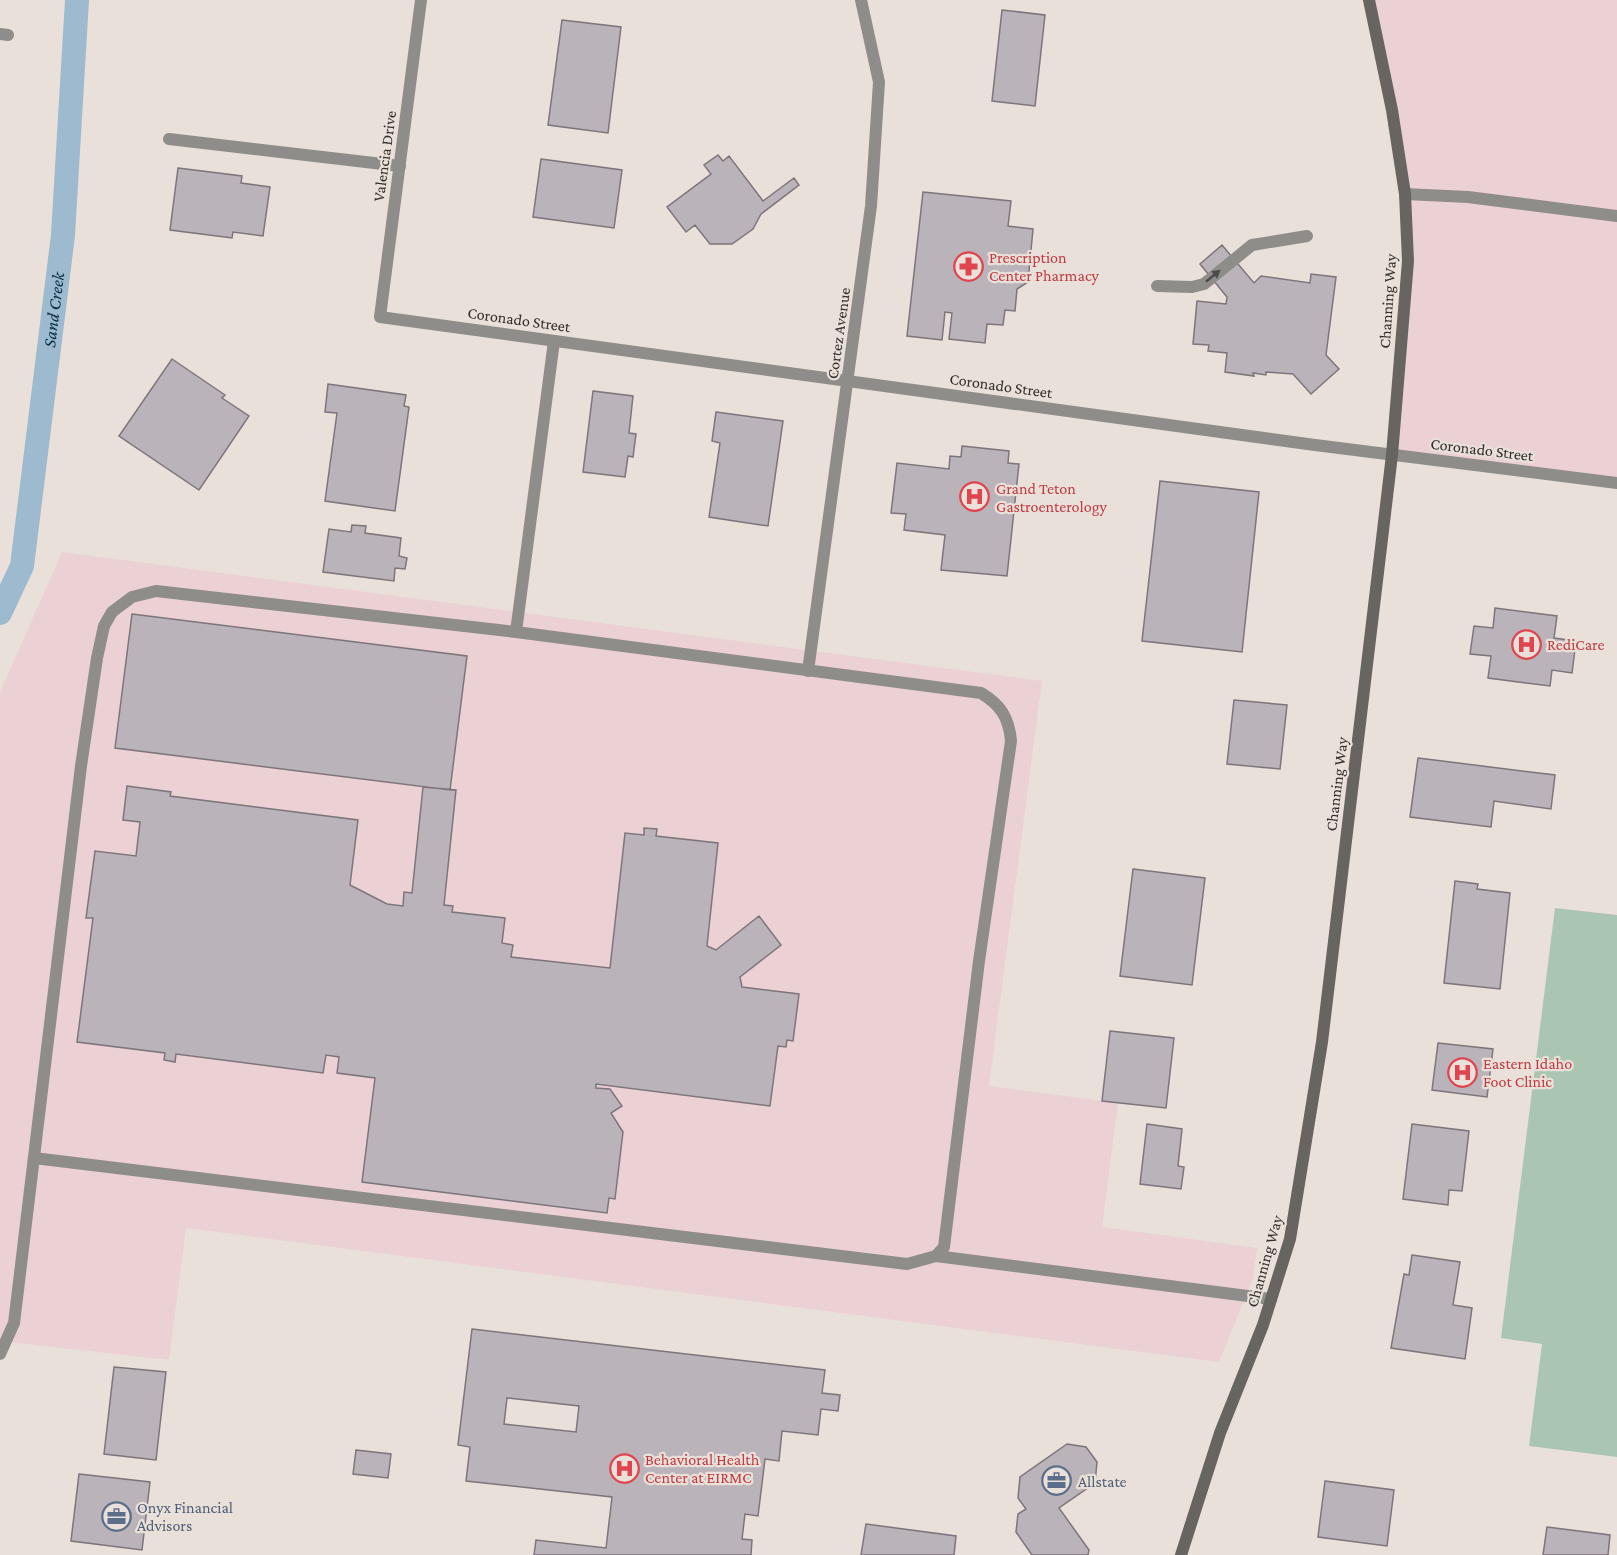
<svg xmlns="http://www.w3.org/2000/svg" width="1617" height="1555" viewBox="0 0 1617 1555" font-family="'Crimson Pro',serif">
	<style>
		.medical { fill: #ebd1d3 }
		.green { fill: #aac6b3 }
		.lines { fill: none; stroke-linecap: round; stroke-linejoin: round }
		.canal { stroke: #9dbacf; stroke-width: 24 }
		.building { fill: #bbb3ba; stroke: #7d757b; stroke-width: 1.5; fill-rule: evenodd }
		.service { stroke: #8f8d89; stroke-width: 12 }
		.minor { stroke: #8f8d89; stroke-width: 12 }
		.secondary { stroke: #68645f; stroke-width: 12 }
		.oneway { fill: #4d4a47 }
		.labels { text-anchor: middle; stroke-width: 4.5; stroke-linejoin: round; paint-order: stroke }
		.street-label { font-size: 16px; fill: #312e2b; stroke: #e9e0d9 }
		.health-label { font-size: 16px; fill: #be3a42; stroke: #e9e0d9; text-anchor: start }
		.service-label { font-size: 16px; fill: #4e5e75; stroke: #e9e0d9; text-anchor: start }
		.water-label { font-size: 18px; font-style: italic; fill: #092f45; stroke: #e9e0d9 }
	</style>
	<rect width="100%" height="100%" fill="#e9e0d9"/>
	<path class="medical" d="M1369 0H1617V483L1392 455 1408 261 1405 194Z
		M62 552 1042 681 989 1086 1118 1103 1102 1227 1257 1248 1253 1279 1219 1362 186 1228 169 1360 0 1341V692Z"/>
	<path class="green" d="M1555 908 1617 915V1457L1529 1446 1542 1344 1501 1338Z"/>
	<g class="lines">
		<path class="canal" id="s1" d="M0 613 22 566 63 235 77 0"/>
	</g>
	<path class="building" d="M1002 10 1045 15 1035 106 992 101Z
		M562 20 621 27 608 133 548 125Z
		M718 155 723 161 729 156 763 201 794 178 799 185 761 214 753 229 732 244H710L695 225 686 232 667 207 711 174 704 165Z
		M541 159 622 170 614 228 533 217Z
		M178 168 242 176 241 183 270 187 263 236 233 232 232 238 170 230Z
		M923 192 1011 201 1008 226 1033 229 1028 282 1017 289 1015 311 1005 310 1003 325 987 324 985 343 949 339 952 313 945 312 942 340 907 336Z
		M1222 245 1254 283 1261 276 1310 283 1311 274 1336 277 1326 355 1339 369 1311 394 1293 374 1266 372V375L1253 373 1254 376 1225 372 1227 353 1208 351 1209 345 1193 344 1197 301 1226 304 1227 297 1200 264Z
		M172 359 225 395 222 398 249 416 199 490 119 436Z
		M328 384 406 395 404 406 409 407 395 511 325 501 337 413 325 412Z
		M593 391 633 396 629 433 636 434 633 457 628 456 625 477 583 472Z
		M716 412 783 421 768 526 709 517 720 443 712 441Z
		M962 446 1009 451 1008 463 1019 464 1007 576 941 570 945 535 904 530 906 514 891 513 897 463 949 469 950 456 961 457Z
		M1160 481 1259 492 1242 652 1142 641Z
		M352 525 366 526 365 533 401 538 399 556 407 558 405 569 395 568 394 581 323 572 329 529 351 532Z
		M1495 608 1557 616 1554 638 1576 641 1572 673 1552 670 1550 686 1488 678 1491 656 1470 654 1474 626 1493 628Z
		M132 614 467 656 450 790 115 748Z
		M1234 700 1287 705 1280 769 1227 764Z
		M1418 758 1555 775 1551 809 1494 801 1491 827 1410 817Z
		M127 786 171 792 170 796 358 820 350 885 387 904 403 906 404 892 412 893 423 787 456 790 444 905 453 906 452 912 505 918 502 943 513 945 511 957 610 968 625 833 644 835V828L657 829 656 836 718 843 707 946 716 950 759 916 781 945 740 977 742 987 799 994 793 1041 787 1040 786 1047 778 1046 770 1106 596 1084V1088L610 1089 622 1106 611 1113 623 1132 615 1199 609 1198 607 1213 362 1182 375 1078 337 1073 339 1057 326 1055 323 1073 176 1054 175 1062 164 1060 165 1053 77 1042 93 918H86L95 851 136 856 140 822 123 820Z
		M1133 869 1205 878 1192 985 1120 976Z
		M1455 881 1478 884 1477 889 1510 893 1500 989 1444 983Z
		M1110 1031 1174 1038 1166 1108 1102 1101Z
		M1438 1043 1493 1049 1487 1097 1432 1090Z
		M1147 1124 1182 1129 1178 1166 1184 1167 1181 1189 1140 1184Z
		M1412 1124 1469 1131 1462 1191 1449 1190 1448 1205 1403 1199Z
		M1412 1255 1460 1262 1453 1305 1472 1308 1465 1359 1391 1348 1404 1274 1409 1275Z
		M472 1329 825 1370 822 1393 840 1395 838 1411 821 1409 818 1435 782 1431 779 1461 765 1459 758 1516 745 1514 742 1539 752 1540 751 1555H534L536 1540 606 1548 612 1497 466 1481 470 1447 458 1445ZM507 1398 579 1406 576 1432 504 1424Z
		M114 1367 166 1372 156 1460 104 1454Z
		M1067 1444 1086 1447 1097 1462 1095 1483 1059 1508 1089 1550 1088 1555H1032L1016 1532 1018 1514 1026 1509 1018 1498 1020 1477Z
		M356 1450 391 1454 388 1478 353 1474Z
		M79 1474 150 1482 142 1550 71 1541Z
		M1325 1481 1394 1490 1387 1546 1318 1537Z
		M866 1524 956 1536 954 1555H861Z
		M1547 1527 1610 1535 1608 1555H1543Z"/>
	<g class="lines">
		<path class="service" d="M0 34 8 35
			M169 139 400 166
			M1405 194 1468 197 1617 216
			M1157 286 1192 287 1204 284 1252 245 1307 236
			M516 632 554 341
			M936 1256 1271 1299
			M0 1354 14 1323 18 1290 81 766 97 658 104 626 112 612 132 597 156 591 516 632 981 693C1001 705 1009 718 1011 741L979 961 944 1247 936 1256 907 1264 34 1158"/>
		<path class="minor" d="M421 0 380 317 1315 445 1617 483
			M808 671 871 206 879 82 861 0"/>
		<path class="secondary" d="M1181 1555 1220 1433 1263 1325 1290 1239 1322 1042 1392 455 1408 261 1405 194 1392 110 1369 0"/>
	</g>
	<defs><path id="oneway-solid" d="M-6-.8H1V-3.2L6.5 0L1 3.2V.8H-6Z" transform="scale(1.5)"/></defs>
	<use class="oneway" href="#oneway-solid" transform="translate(1213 276) rotate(-39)"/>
	<defs>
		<symbol id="pharmacy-ring" viewBox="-11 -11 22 22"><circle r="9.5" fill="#e9e0d9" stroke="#e0444e" stroke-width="1.5"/><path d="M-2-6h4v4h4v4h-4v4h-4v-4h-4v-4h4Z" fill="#e0444e"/></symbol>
		<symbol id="hospital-ring" viewBox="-11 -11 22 22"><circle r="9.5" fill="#e9e0d9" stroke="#e0444e" stroke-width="1.5"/><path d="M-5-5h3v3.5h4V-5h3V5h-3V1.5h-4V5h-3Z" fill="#e0444e"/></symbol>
		<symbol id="office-ring" viewBox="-11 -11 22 22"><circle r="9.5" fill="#e9e0d9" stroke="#5c6f8a" stroke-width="1.5"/><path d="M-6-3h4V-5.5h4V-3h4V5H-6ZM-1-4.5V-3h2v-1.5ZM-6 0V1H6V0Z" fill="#5c6f8a"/></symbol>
	</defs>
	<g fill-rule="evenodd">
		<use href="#pharmacy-ring" x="952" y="250" width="33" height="33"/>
		<use href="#hospital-ring" x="958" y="480" width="33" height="33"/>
		<use href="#hospital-ring" x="1510" y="628" width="33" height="33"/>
		<use href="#hospital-ring" x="1446" y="1056" width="33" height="33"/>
		<use href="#hospital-ring" x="608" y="1452" width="33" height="33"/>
		<use href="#office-ring" x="1040" y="1464" width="33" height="33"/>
		<use href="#office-ring" x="100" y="1500" width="33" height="33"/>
	</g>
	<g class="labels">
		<g class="street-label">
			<text transform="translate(384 156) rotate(-82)" y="6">Valencia Drive</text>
			<text transform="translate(1387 301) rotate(-86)" y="6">Channing Way</text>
			<text transform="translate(519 319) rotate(8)" y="6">Coronado Street</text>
			<text transform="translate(838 333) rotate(-82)" y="6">Cortez Avenue</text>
			<text transform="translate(1001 385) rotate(8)" y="6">Coronado Street</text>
			<text transform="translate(1482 449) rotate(7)" y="6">Coronado Street</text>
			<text transform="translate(1336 784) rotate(-83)" y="6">Channing Way</text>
			<text transform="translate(1264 1261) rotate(-74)" y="6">Channing Way</text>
		</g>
		<g class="health-label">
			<text x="989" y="263">Prescription<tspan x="989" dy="18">Center Pharmacy</tspan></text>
			<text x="996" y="494">Grand Teton<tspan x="996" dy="18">Gastroenterology</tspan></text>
			<text x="1547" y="650">RediCare</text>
			<text x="1483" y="1069">Eastern Idaho<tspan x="1483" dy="18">Foot Clinic</tspan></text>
			<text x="645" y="1465">Behavioral Health<tspan x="645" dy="18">Center at EIRMC</tspan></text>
		</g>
		<g class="service-label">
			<text x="1078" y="1487">Allstate</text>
			<text x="137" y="1513">Onyx Financial<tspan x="137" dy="18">Advisors</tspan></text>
		</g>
		<g class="water-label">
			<text dy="6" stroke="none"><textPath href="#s1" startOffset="310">Sand Creek</textPath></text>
		</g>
	</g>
</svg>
